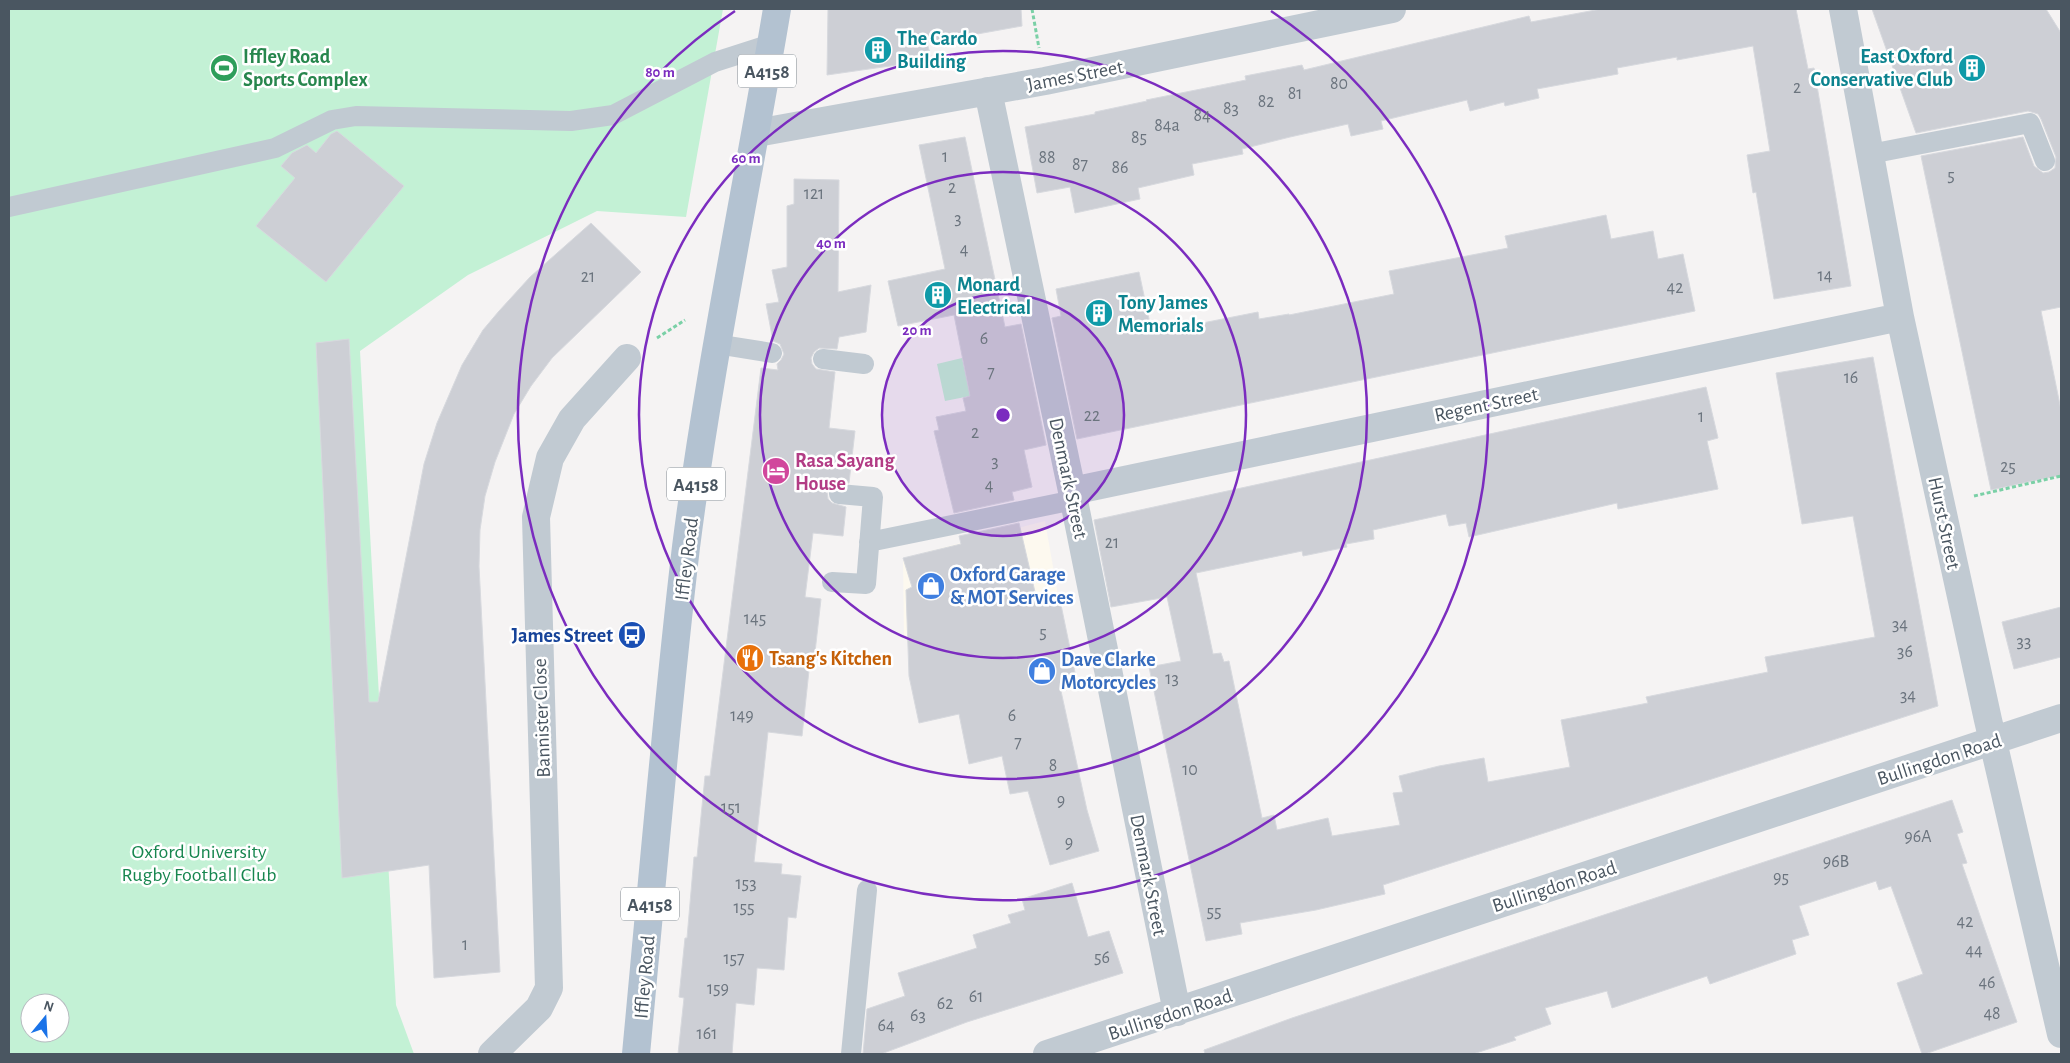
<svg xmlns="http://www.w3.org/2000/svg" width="2070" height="1063" viewBox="0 0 2070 1063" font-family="'Alegreya Sans',sans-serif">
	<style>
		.commercial { fill: #fdf9ef }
		.green { fill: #c3f1d5; fill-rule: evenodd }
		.building { fill: #cdcfd5; stroke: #d7d9de }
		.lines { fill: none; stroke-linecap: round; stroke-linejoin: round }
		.path { stroke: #7ad0a6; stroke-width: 3; stroke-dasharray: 4 2.5; stroke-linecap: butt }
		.lane { stroke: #c1cad2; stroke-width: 20 }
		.street { stroke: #c1cad2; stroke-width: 28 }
		.primary { stroke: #b3c2d1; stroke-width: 28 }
		.ring { fill: none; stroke: #7b2cbf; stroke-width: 2.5 }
		.labels { text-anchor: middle; stroke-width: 5; stroke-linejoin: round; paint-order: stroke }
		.number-label { font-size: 18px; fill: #6b747e }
		.shield { fill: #fff; stroke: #808990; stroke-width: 1 }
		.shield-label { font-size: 19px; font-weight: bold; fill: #4a5661 }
		.culture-label { font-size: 20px; font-weight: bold; fill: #0d838f; stroke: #fff; text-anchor: start }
		.leisure-label { font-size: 20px; font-weight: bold; fill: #27864d; stroke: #fff; text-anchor: start }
		.street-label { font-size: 20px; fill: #4a5661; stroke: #fff }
		.hotel-label { font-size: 20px; font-weight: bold; fill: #b23c85; stroke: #fff; text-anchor: start }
		.shop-label { font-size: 20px; font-weight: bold; fill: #366cbe; stroke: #fff; text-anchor: start }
		.transit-label { font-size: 20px; font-weight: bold; fill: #164399; stroke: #fff; text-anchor: end }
		.food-label { font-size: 20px; font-weight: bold; fill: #c56008; stroke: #fff; text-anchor: start }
		.park-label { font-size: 20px; fill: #17864f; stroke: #fff }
		.centre { fill: #7b2cbf; stroke: #fff; stroke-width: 2.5 }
		.ring-label { font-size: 15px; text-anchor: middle; font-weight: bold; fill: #7b2cbf; stroke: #fff; stroke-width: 5; stroke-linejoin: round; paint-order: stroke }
	</style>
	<rect width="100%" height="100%" fill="#f5f3f3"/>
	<path class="commercial" d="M1045 521 1059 601 904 639 903 558Z"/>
	<path class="green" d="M9 9H723L686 217 597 211 468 275 360 351 396 1005 414 1054H9ZM30 1003H60V1033H30Z
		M962 358 970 396 945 401 937 364Z"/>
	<path class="building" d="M828 9H1021L1022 26 927 43 932 60 827 75Z
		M1601 9H1796L1808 69 1814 68 1851 286 1774 299 1756 192 1753 193 1747 155 1770 151 1753 46 1677 60V57L1617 68 1618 74 1537 89 1539 98 1505 106 1504 102 1470 111 1467 100 1381 121 1383 129 1351 136 1348 124 1290 137 1242 149 1243 154 1192 164 1194 175 1138 188 1140 199 1075 213 1070 187 1037 193 1025 127 1095 114V112L1147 101 1146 100 1246 80 1245 76 1302 65 1304 70 1529 16 1531 22Z
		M1872 9H2046L2061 33V307L2041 311 2061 410V475L1991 490 1921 156 2023 137 2034 166 2043 173 2049 172 2055 168 2056 157 2041 119 2038 114 2028 111 1916 133Z
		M337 131 404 186 326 282 256 226 295 178 281 166 292 153 307 145 316 153 331 134Z
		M965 137 1005 327 1021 324 1046 445 1024 450 1032 487 1012 492 1014 500 954 513 934 431 939 430 936 417 966 411 963 398 970 396 954 315 898 326 888 281 945 269 919 145Z
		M794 179 839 180 838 292 871 285 866 332 839 337 837 349 819 348 814 352 811 358 812 364 816 369 835 372 829 428 855 431 849 483H834L830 487 827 492 828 499 832 503 846 507 843 536 813 533 805 597 821 599 814 661H810L802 736 768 732 754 862 782 864 781 874 801 876 796 918 788 917 784 970 757 968 754 1005 736 1003 732 1054H678L684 998 679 997 685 938H687L694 857H697L705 776H710L761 368 778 370 777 364 781 360 784 354 780 344 773 341 766 304 779 302 772 270 787 267V206L794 204Z
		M1606 215 1611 239 1653 231 1658 259 1683 254 1695 311 1077 439 1052 318 1061 316 1056 289 1139 272 1152 333 1258 312 1259 319 1289 314V315L1394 294 1389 271 1508 248 1505 236Z
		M591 223 641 272 552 358 531 386 514 414 495 462 485 496 480 530 479 566 500 972 434 978 429 865 342 878 316 343 349 339 369 702H378L424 464 437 423 462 365 483 330 499 311 530 277Z
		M1873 357 1938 706 1383 885 1385 894 1316 910 1240 923 1242 934 1206 941 1149 667 1181 661 1167 597 1111 607 1094 520 1706 387 1718 438 1707 441 1718 489 1618 509 1617 503 1469 537 1466 523 1449 526 1446 514 1373 530 1374 539 1346 544 1347 547 1303 556 1302 551 1196 573 1213 654 1221 653 1224 662 1229 661 1262 818 1274 815 1277 830 1328 818 1332 836 1400 825 1393 793 1403 792 1399 776 1439 766 1484 758 1488 782 1570 767 1561 720 1648 703 1646 697 1768 672 1765 657 1875 637 1853 516 1802 524 1776 373Z
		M1019 523 1038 605 1060 600 1078 687 1061 691 1087 810 1099 851 1050 865 1028 791 1010 794 1002 756 969 764 959 714 919 723 909 676 906 590 912 587 903 558 961 544 959 536Z
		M2061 607V657L2014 669 2002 622Z
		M1952 800 1963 832 1957 834 1967 863 1962 864 2017 1022 1925 1054H1922L1897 983 1923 974 1891 886 1879 890 1876 881 1799 906 1809 935 1792 940 1796 954 1710 984 1707 976 1612 1008 1607 991 1545 1008 1551 1024 1514 1037 1516 1040 1473 1054H1205L1204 1050 1292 1018Z
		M1072 883 1088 937 1109 931 1123 973 967 1022 881 1054H863L867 1009 905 996 898 973 977 948 973 935 1011 923 1008 915 1025 910 1022 899Z"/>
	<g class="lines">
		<path class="path" d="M1032 9 1039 48
			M657 338 685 320
			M1974 496 2061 476"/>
		<path class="lane" d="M1870 154 2030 123 2045 161
			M9 207 275 148 332 120 356 116 571 121 613 115 715 62 771 44
			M716 344 772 353
			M823 359 864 364
			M869 542 1074 500
			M832 582 866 584 873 497 839 494
			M851 1054 867 890"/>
		<path class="street" d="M1843 9 1900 317 1988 720 2061 1034
			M988 91 1072 491 1177 1012
			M756 133 1045 81 1392 9
			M1072 491 1900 317
			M492 1054 539 1008 549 988 536 517 550 458 572 419 627 358
			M1047 1054 2061 718"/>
		<path class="primary" d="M636 1054C652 885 666 716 686 547 709 367 747 188 777 9"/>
	</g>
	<circle cx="1003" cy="415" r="121" fill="#7b2cbf" fill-opacity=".12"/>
	<g class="ring">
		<circle cx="1003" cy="415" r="121"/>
		<circle cx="1003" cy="415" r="243"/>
		<circle cx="1003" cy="415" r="364"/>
		<path d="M1271 11A485 485 0 1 1 735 11"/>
	</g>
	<defs>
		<symbol id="building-disc" viewBox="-11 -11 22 22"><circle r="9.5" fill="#0f9aa8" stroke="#fff"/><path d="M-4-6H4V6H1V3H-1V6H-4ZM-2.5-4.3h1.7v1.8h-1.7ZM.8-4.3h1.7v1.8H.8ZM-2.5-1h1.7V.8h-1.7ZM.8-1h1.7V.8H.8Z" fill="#fff"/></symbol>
		<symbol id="stadium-disc" viewBox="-11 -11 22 22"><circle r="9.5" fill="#2e9e5b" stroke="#fff"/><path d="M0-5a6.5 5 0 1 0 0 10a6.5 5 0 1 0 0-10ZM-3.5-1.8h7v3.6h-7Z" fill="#fff"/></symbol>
		<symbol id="hotel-disc" viewBox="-11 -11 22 22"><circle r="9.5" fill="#d1479c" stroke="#fff"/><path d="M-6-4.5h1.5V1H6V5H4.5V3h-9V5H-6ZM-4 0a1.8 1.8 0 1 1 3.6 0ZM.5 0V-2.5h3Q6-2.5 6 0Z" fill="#fff"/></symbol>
		<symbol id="shop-disc" viewBox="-11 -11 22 22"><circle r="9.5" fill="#3f7fe0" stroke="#fff"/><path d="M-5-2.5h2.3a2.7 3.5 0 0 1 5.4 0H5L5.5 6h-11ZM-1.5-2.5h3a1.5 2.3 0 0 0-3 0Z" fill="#fff"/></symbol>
		<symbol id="bus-disc" viewBox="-11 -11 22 22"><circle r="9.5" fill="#1a4fb4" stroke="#fff"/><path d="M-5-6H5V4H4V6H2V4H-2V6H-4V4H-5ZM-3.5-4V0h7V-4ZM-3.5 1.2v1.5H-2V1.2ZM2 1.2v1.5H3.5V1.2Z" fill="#fff"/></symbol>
		<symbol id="restaurant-disc" viewBox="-11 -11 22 22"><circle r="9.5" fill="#e8710a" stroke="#fff"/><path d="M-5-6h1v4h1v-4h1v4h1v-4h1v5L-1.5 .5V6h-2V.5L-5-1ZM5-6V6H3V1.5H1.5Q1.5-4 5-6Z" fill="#fff"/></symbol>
	</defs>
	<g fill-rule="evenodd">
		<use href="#building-disc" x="862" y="34" width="32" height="32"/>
		<use href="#stadium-disc" x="208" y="52" width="32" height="32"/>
		<use href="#building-disc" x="1956" y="52" width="32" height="32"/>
		<use href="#building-disc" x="922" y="279" width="32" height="32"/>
		<use href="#building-disc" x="1083" y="297" width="32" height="32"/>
		<use href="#hotel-disc" x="760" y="455" width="32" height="32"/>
		<use href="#shop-disc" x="915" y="570" width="32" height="32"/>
		<use href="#bus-disc" x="616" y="619" width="32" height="32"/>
		<use href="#restaurant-disc" x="734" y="642" width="32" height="32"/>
		<use href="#shop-disc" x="1026" y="655" width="32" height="32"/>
	</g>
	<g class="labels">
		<g class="number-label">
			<text x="1339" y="89">80</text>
			<text x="1797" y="93">2</text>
			<text x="1295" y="99">81</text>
			<text x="1266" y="107">82</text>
			<text x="1231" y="114">83</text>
			<text x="1202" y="121">84</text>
			<text x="1167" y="131">84a</text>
			<text x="1139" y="143">85</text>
			<text x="945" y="162">1</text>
			<text x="1047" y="163">88</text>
			<text x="1080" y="170">87</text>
			<text x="1120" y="173">86</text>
			<text x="1951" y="181">5</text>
			<text x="952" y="193">2</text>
			<text x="814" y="199">121</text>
			<text x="958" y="224">3</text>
			<text x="964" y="255">4</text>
			<text x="1825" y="281">14</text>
			<text x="588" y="282">21</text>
			<text x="1675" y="293">42</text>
			<text x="984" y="344">6</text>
			<text x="991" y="378">7</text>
			<text x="1851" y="383">16</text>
			<text x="1092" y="421">22</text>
			<text x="1701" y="422">1</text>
			<text x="975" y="438">2</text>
			<text x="995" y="467">3</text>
			<text x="2008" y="472">25</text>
			<text x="989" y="491">4</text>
			<text x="1112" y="548">21</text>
			<text x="755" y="624">145</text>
			<text x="1900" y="630">34</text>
			<text x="1043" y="638">5</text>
			<text x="2024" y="647">33</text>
			<text x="1905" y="657">36</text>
			<text x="1172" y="684">13</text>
			<text x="1908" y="701">34</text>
			<text x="742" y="721">149</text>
			<text x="1012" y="721">6</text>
			<text x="1018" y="748">7</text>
			<text x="1053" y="771">8</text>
			<text x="1190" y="775">10</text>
			<text x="1061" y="806">9</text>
			<text x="731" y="813">151</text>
			<text x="1918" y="842">96A</text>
			<text x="1069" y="848">9</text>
			<text x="1836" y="867">96B</text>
			<text x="1781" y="883">95</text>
			<text x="746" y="889">153</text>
			<text x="744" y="913">155</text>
			<text x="1214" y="917">55</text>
			<text x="1965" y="927">42</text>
			<text x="465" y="950">1</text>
			<text x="1974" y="956">44</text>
			<text x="1102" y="963">56</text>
			<text x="734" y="964">157</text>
			<text x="1987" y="988">46</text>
			<text x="718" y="994">159</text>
			<text x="976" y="1002">61</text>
			<text x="945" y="1009">62</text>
			<text x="1992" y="1019">48</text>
			<text x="918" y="1021">63</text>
			<text x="886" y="1031">64</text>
			<text x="707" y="1039">161</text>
		</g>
		<g class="shield">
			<rect x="738" y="54.5" width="58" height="33" rx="4"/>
			<rect x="667" y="467.5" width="58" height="33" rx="4"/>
			<rect x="621" y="887.5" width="58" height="33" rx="4"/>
		</g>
		<g class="shield-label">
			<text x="767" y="78">A4158</text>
			<text x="696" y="491">A4158</text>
			<text x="650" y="911">A4158</text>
		</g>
		<g class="culture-label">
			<text x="897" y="45">The Cardo<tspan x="897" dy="23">Building</tspan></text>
			<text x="1953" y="63" text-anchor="end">East Oxford<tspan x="1953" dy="23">Conservative Club</tspan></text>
			<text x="957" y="291">Monard<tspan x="957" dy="23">Electrical</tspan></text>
			<text x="1118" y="309">Tony James<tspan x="1118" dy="23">Memorials</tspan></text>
		</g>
		<g class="leisure-label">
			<text x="243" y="63">Iffley Road<tspan x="243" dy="23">Sports Complex</tspan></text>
		</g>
		<g class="street-label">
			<text transform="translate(1075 75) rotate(-11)" y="7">James Street</text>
			<text transform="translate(1486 404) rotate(-12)" y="7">Regent Street</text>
			<text transform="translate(1069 478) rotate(78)" y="7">Denmark Street</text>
			<text transform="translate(1945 523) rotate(78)" y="7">Hurst Street</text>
			<text transform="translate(686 559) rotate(-83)" y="7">Iffley Road</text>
			<text transform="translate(541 718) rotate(-92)" y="7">Bannister Close</text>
			<text transform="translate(1939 759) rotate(-18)" y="7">Bullingdon Road</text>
			<text transform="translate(1149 875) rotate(79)" y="7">Denmark Street</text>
			<text transform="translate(1554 886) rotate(-18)" y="7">Bullingdon Road</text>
			<text transform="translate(644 977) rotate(-85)" y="7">Iffley Road</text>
			<text transform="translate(1170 1014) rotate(-18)" y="7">Bullingdon Road</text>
		</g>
		<g class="hotel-label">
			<text x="795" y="467">Rasa Sayang<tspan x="795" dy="23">House</tspan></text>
		</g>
		<g class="shop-label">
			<text x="950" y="581">Oxford Garage<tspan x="950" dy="23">&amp; MOT Services</tspan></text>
			<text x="1061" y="666">Dave Clarke<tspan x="1061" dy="23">Motorcycles</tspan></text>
		</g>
		<g class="transit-label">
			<text x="613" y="642">James Street</text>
		</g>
		<g class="food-label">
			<text x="769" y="665">Tsang's Kitchen</text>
		</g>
		<g class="park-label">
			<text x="199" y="858">Oxford University<tspan x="199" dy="23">Rugby Football Club</tspan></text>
		</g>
	</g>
	<circle cx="1003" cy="415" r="8" class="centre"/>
	<g class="ring-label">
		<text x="660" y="77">80 m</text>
		<text x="746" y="163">60 m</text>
		<text x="831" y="248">40 m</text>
		<text x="917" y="335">20 m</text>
	</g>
	<rect width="2070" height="1063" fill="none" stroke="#4a5661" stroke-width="20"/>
	<g transform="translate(45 1018) rotate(18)"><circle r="24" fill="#ffffff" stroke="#b7bbc0"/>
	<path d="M0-4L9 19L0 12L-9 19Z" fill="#1a73e8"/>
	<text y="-8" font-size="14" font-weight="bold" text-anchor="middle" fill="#4a5661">N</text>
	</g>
</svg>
